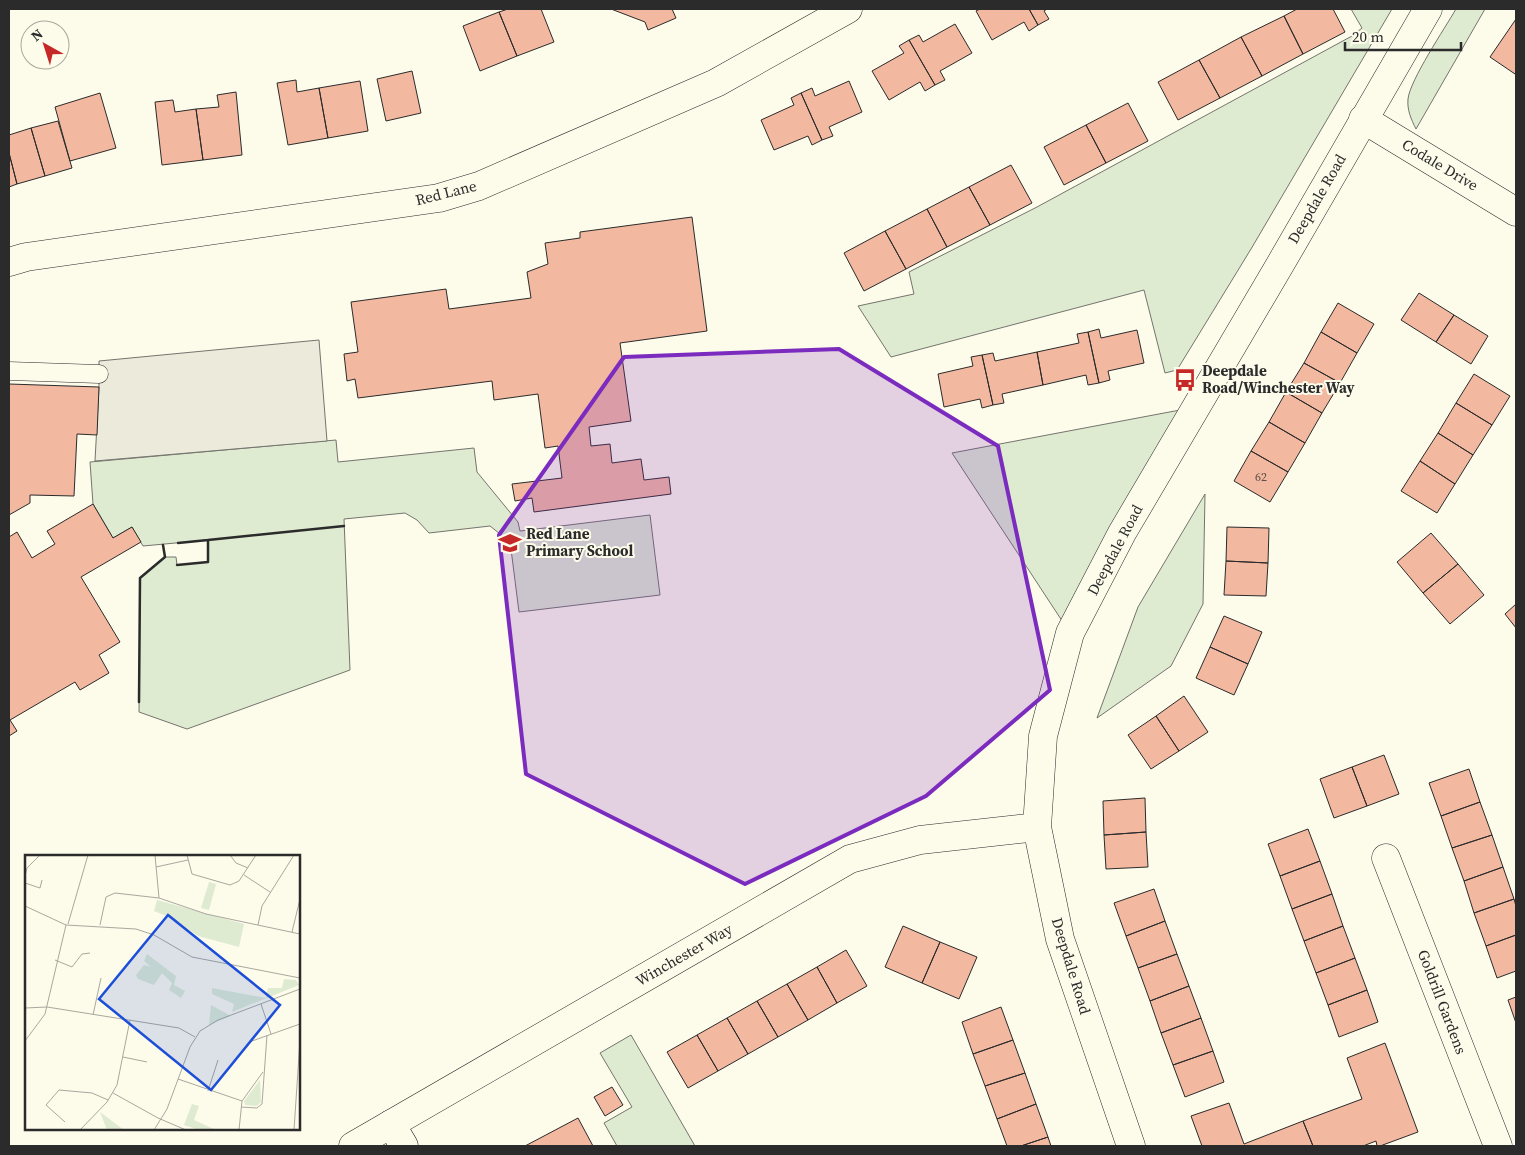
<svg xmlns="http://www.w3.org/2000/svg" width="1525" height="1155" viewBox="0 0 1525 1155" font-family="'Source Serif 4',serif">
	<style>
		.green { fill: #deebd1; stroke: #74746e }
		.parking { fill: #eceadb; stroke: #74746e }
		.building { fill: #f2b8a0; stroke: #2b2b2b }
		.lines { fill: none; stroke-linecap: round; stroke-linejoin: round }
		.lane-casing { stroke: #2b2b2b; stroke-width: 19 }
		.street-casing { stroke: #2b2b2b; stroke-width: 29 }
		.secondary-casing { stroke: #2b2b2b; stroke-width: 29 }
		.lane { stroke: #fdfbea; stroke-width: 18 }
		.street { stroke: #fdfbea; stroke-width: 28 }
		.secondary { stroke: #fdfbea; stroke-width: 28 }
		.wall { stroke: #2b2b2b; stroke-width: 2.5 }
		.marked { fill: #7b2cbf; fill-opacity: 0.2; stroke: #7b2cbf; stroke-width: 4; stroke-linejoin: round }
		.labels { text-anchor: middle; stroke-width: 4; stroke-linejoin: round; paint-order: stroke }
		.number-label { font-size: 12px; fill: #5d4e48 }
		.street-label { font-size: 15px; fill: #2b2b2b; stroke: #fdfbea }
		.poi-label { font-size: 15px; font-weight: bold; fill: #2b2b2b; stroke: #fdfbea; text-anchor: start }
		.inset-road { fill: none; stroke: #a9a89e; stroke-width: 1 }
		.view { fill: #1d4ed8; fill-opacity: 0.15; stroke: #1d4ed8; stroke-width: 2.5 }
		.inset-edge { fill: none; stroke: #2b2b2b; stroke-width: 2.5 }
	</style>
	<rect width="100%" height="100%" fill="#fdfbea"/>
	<path class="green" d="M1351 9H1392L1251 249 1177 370 1165 373 1144 290 891 357 858 306 914 294 909 272 1037 207 1352 36 1362 28Z
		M1456 9H1485L1416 129C1411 119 1407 110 1408 99 1410 80 1445 28 1456 9Z
		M1196 407 1070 633 952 453Z
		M336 440 338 462 474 448 477 472 518 522 520 531 650 515 660 595 519 612 511 549 504 537 490 526 429 533 417 520 405 513 344 519 350 670 187 729 139 712 140 578 165 557H176L177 565 208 562V540L143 546 132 527 113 538 93 504 90 462Z
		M1205 494 1203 604 1171 666 1097 718 1138 607Z
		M631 1035 695 1146H617L604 1123 632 1107 600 1053Z"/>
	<path class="parking" d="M319 340 327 441 95 461 99 387V361Z"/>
	<path class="building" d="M508 9H541L554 42 517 56 499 12Z
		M611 9H672L676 18 648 30 645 22Z
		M980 9H1029L1038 25 1029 31 1024 22 992 40 976 11Z
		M1029 9H1047L1044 11 1049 19 1038 25Z
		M1297 9H1333L1345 32 1303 54 1284 16Z
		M499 12 517 56 480 71 463 26Z
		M1284 16 1303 54 1262 76 1241 37Z
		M1516 19V72L1515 74 1490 57Z
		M955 24 972 53 940 71 945 80 935 85 909 40 919 35 923 42Z
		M1241 37 1262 76 1220 98 1199 60Z
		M909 40 935 85 925 91 920 82 889 100 872 71 904 53 899 46Z
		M1199 60 1220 98 1178 120 1158 82Z
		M412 71 421 113 386 121 377 79Z
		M296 80 297 92 319 88 328 138 288 145 277 83Z
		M360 81 368 131 328 138 319 88Z
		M849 81 862 112 829 127 833 136 822 140 801 93 812 88 815 96Z
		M236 92 242 155 203 160 196 109 219 107 217 95Z
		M100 93 116 148 70 161 55 107Z
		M801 93 822 140 812 145 808 136 774 150 761 120 794 105 791 98Z
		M173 100 175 112 196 109 203 160 162 165 155 102Z
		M1128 103 1148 141 1106 163 1086 125Z
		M58 121 72 168 45 176 31 128Z
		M1086 125 1106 163 1064 185 1044 147Z
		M31 128 45 176 17 184 9 153V135Z
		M9 153 17 184 9 187Z
		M1011 165 1032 203 990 225 969 187Z
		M969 187 990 225 947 247 927 209Z
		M927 209 947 247 906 269 885 231Z
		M692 217 707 331 620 343 631 421 589 427 591 446 610 444 612 463 641 459 644 480 669 477 671 494 534 512 532 498 515 501 512 484 562 478 558 446 545 448 538 394 494 400 492 381 358 398 355 379 347 381 344 354 358 352 351 302 446 289 449 309 531 298 527 272 548 264 545 243 580 238V232Z
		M885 231 906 269 864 291 844 253Z
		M1419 293 1454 315 1436 342 1401 320Z
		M1338 303 1374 324 1357 353 1321 332Z
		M1454 315 1488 336 1471 364 1436 342Z
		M1099 329 1101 338 1137 330 1144 363 1108 371 1110 380 1099 383 1088 332Z
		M1088 332 1099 383 1088 385 1086 375 1043 385 1037 352 1079 343 1077 334Z
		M1321 332 1357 353 1340 383 1304 363Z
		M1037 352 1043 385 1002 394 1004 403 993 405 982 355 993 353 995 361Z
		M982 355 993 405 982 408 980 399 944 407 938 374 973 366 971 357Z
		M1304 363 1340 383 1322 413 1286 392Z
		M1474 374 1510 396 1492 425 1456 403Z
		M9 384 99 387 97 435 77 434 74 496 30 495V503L9 515Z
		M1286 392 1322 413 1305 443 1269 422Z
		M1456 403 1492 425 1473 455 1438 433Z
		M1269 422 1305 443 1288 472 1251 451Z
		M1438 433 1473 455 1455 484 1420 461Z
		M1251 451 1288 472 1270 502 1234 481Z
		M1420 461 1455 484 1437 513 1401 491Z
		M93 504 113 538 132 527 141 542 81 577 120 642 99 655 109 673 80 690 75 682 10 720 17 731 9 736V537L17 532 32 558 55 544 47 531Z
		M1227 527 1269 528 1268 563 1226 561Z
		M1431 533 1458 564 1423 593 1397 562Z
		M1226 561 1268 563 1266 596 1224 595Z
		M1458 564 1484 595 1450 624 1423 593Z
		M1516 604V628L1505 614Z
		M1224 616 1262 632 1248 664 1210 647Z
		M1210 647 1248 664 1234 695 1196 678Z
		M1184 696 1208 732 1179 751 1156 716Z
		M1156 716 1179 751 1151 769 1128 735Z
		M1384 755 1399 794 1367 806 1352 767Z
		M1352 767 1367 806 1334 818 1320 779Z
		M1469 769 1480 802 1441 816 1429 783Z
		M1145 798 1146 832 1104 835 1103 801Z
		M1480 802 1492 835 1452 848 1441 816Z
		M1308 829 1320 861 1280 876 1268 844Z
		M1146 832 1148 867 1106 869 1104 835Z
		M1492 835 1503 867 1464 881 1452 848Z
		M1320 861 1332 894 1292 909 1280 876Z
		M1503 867 1514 899 1474 913 1464 881Z
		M1154 889 1165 921 1126 936 1114 903Z
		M1332 894 1343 926 1304 941 1292 909Z
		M1514 899 1516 906V935L1486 946 1474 913Z
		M1165 921 1177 954 1138 968 1126 936Z
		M903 926 940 942 922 983 885 967Z
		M1343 926 1355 958 1316 973 1304 941Z
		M1516 935V971L1497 978 1486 946Z
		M940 942 977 957 959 999 922 983Z
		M846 950 867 986 837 1003 817 967Z
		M1177 954 1189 986 1150 1001 1138 968Z
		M1355 958 1367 990 1328 1005 1316 973Z
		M817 967 837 1003 808 1020 787 984Z
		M787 984 808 1020 778 1037 757 1001Z
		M1189 986 1201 1018 1161 1033 1150 1001Z
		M1367 990 1378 1022 1339 1037 1328 1005Z
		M1516 997V1023L1508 1000Z
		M757 1001 778 1037 748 1054 727 1018Z
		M1001 1007 1013 1040 973 1054 962 1022Z
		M727 1018 748 1054 718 1071 697 1035Z
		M1201 1018 1213 1051 1173 1065 1161 1033Z
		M697 1035 718 1071 688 1088 667 1052Z
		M1013 1040 1025 1073 985 1086 973 1054Z
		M1385 1043 1418 1132 1380 1146H1377L1376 1141 1363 1146H1313L1303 1121 1362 1099 1347 1058Z
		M1213 1051 1224 1082 1185 1097 1173 1065Z
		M1025 1073 1036 1104 997 1119 985 1086Z
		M612 1087 623 1105 605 1116 594 1097Z
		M1229 1103 1244 1144 1303 1121 1313 1146H1202L1191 1116Z
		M1036 1104 1048 1137 1021 1146H1007L997 1119Z
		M578 1118 593 1146H525Z
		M1048 1137 1051 1146H1021Z"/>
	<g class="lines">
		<defs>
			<path id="lane" d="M9 371 99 374"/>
			<path id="street" d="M1363 119 1516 212
				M9 262 26 257 439 198 479 186 716 83 848 9
				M1386 858 1498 1146
				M391 1124 404 1146"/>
			<path id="secondary" d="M353 1146 850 859 920 840 1037 827
				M1131 1146 1060 939 1037 827 1043 736 1070 633 1122 533 1281 263 1428 9"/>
		</defs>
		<use href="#lane" class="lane-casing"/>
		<use href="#street" class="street-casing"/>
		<use href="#secondary" class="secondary-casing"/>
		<use href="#lane" class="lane"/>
		<use href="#street" class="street"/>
		<use href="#secondary" class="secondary"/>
		<path class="wall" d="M178 543 208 540
			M177 565 208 562V540L344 526
			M139 702 140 578 165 557 163 545"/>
	</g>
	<path class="marked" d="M839 349 998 446 1050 690 926 796 745 884 526 774 499 535 624 357Z"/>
	<defs>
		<symbol id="bus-bare" viewBox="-9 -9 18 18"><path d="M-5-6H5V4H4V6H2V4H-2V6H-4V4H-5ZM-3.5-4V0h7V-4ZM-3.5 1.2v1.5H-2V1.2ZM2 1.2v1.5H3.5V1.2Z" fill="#c62828" stroke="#fdfbea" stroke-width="2.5" paint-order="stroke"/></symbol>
		<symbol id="school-bare" viewBox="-9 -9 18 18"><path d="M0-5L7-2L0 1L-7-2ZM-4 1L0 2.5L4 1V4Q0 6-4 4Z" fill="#c62828" stroke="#fdfbea" stroke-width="2.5" paint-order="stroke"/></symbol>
	</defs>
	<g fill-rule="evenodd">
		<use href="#bus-bare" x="1169" y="364" width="32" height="32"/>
		<use href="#school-bare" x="494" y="527" width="32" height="32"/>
	</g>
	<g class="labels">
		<g class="number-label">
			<text x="1261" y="481">62</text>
		</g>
		<g class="street-label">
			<text transform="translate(1440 165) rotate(31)" y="5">Codale Drive</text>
			<text transform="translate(446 193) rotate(-14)" y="5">Red Lane</text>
			<text transform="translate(1317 199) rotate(-60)" y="5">Deepdale Road</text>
			<text transform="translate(1115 550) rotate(-62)" y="5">Deepdale Road</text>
			<text transform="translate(684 955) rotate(-30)" y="5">Winchester Way</text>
			<text transform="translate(1071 966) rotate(73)" y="5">Deepdale Road</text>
			<text transform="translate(1442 1002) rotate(69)" y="5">Goldrill Gardens</text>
		</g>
		<g class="poi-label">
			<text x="1202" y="376">Deepdale<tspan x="1202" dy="17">Road/Winchester Way</tspan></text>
			<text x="526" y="539">Red Lane<tspan x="526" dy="17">Primary School</tspan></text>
		</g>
	</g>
	<g transform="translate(25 855)">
		<rect width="275" height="275" fill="#fdfbea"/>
		<path d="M184 27 191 29 184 55 176 53ZM132 45 219 69 214 92 173 81 147 63 129 56ZM122 99 151 121 149 130 160 136 156 143 144 135 147 128 137 118 129 130 113 124 111 120 119 110 126 112 119 106ZM259 124 271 125 274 130 207 157 209 149 187 139V133L241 143 243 133H257ZM186 150 206 161 184 170ZM235 225 236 247 232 251 220 250 219 246ZM167 249 174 251 169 265 191 275H174L159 270ZM75 257 99 275H82Z" fill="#deebd1"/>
		<path class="inset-road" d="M130 0 134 43M162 0 167 19 205 30 214 26 231 0M205 0 211 8 223 13M131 12 163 5M219 20 245 37M0 21 2 13 15 0M0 28 15 33 17 25M0 51 41 70 111 74 129 80 167 102 275 123M43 69 63 0M75 70 81 42 90 38 134 43 181 59 275 79M233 70 237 51 269 0M267 77 275 44M30 105 47 112 57 99 65 98M236 149 246 179M0 153 22 152 154 173 170 182M68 160 76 123M0 186 20 159 41 70M227 186 275 169M98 202 122 207M153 224 217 246M183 236 193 205M88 238 133 263 161 275M216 252 232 253 237 249 242 180M40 267 21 250 34 235 67 238 83 245M55 275 82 247 92 230 105 165M129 275 142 254 165 192 175 176 193 165 275 134M214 275 217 246 238 217M269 275 275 185"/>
		<path class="view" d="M143 60 255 150 186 235 74 144Z"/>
		<rect width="275" height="275" class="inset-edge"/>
	</g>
	<rect width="1525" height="1155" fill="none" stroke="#2b2b2b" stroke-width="20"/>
	<g transform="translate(45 45) rotate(321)"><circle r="24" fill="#fdfbea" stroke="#a9a89e"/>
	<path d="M0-4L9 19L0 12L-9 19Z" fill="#c62828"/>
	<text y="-8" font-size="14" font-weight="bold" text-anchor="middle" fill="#2b2b2b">N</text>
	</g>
	<path d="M1345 42v8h116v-8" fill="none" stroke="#2b2b2b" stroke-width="2.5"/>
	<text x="1352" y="42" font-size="15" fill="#2b2b2b" stroke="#fdfbea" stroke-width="4" paint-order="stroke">20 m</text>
</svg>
